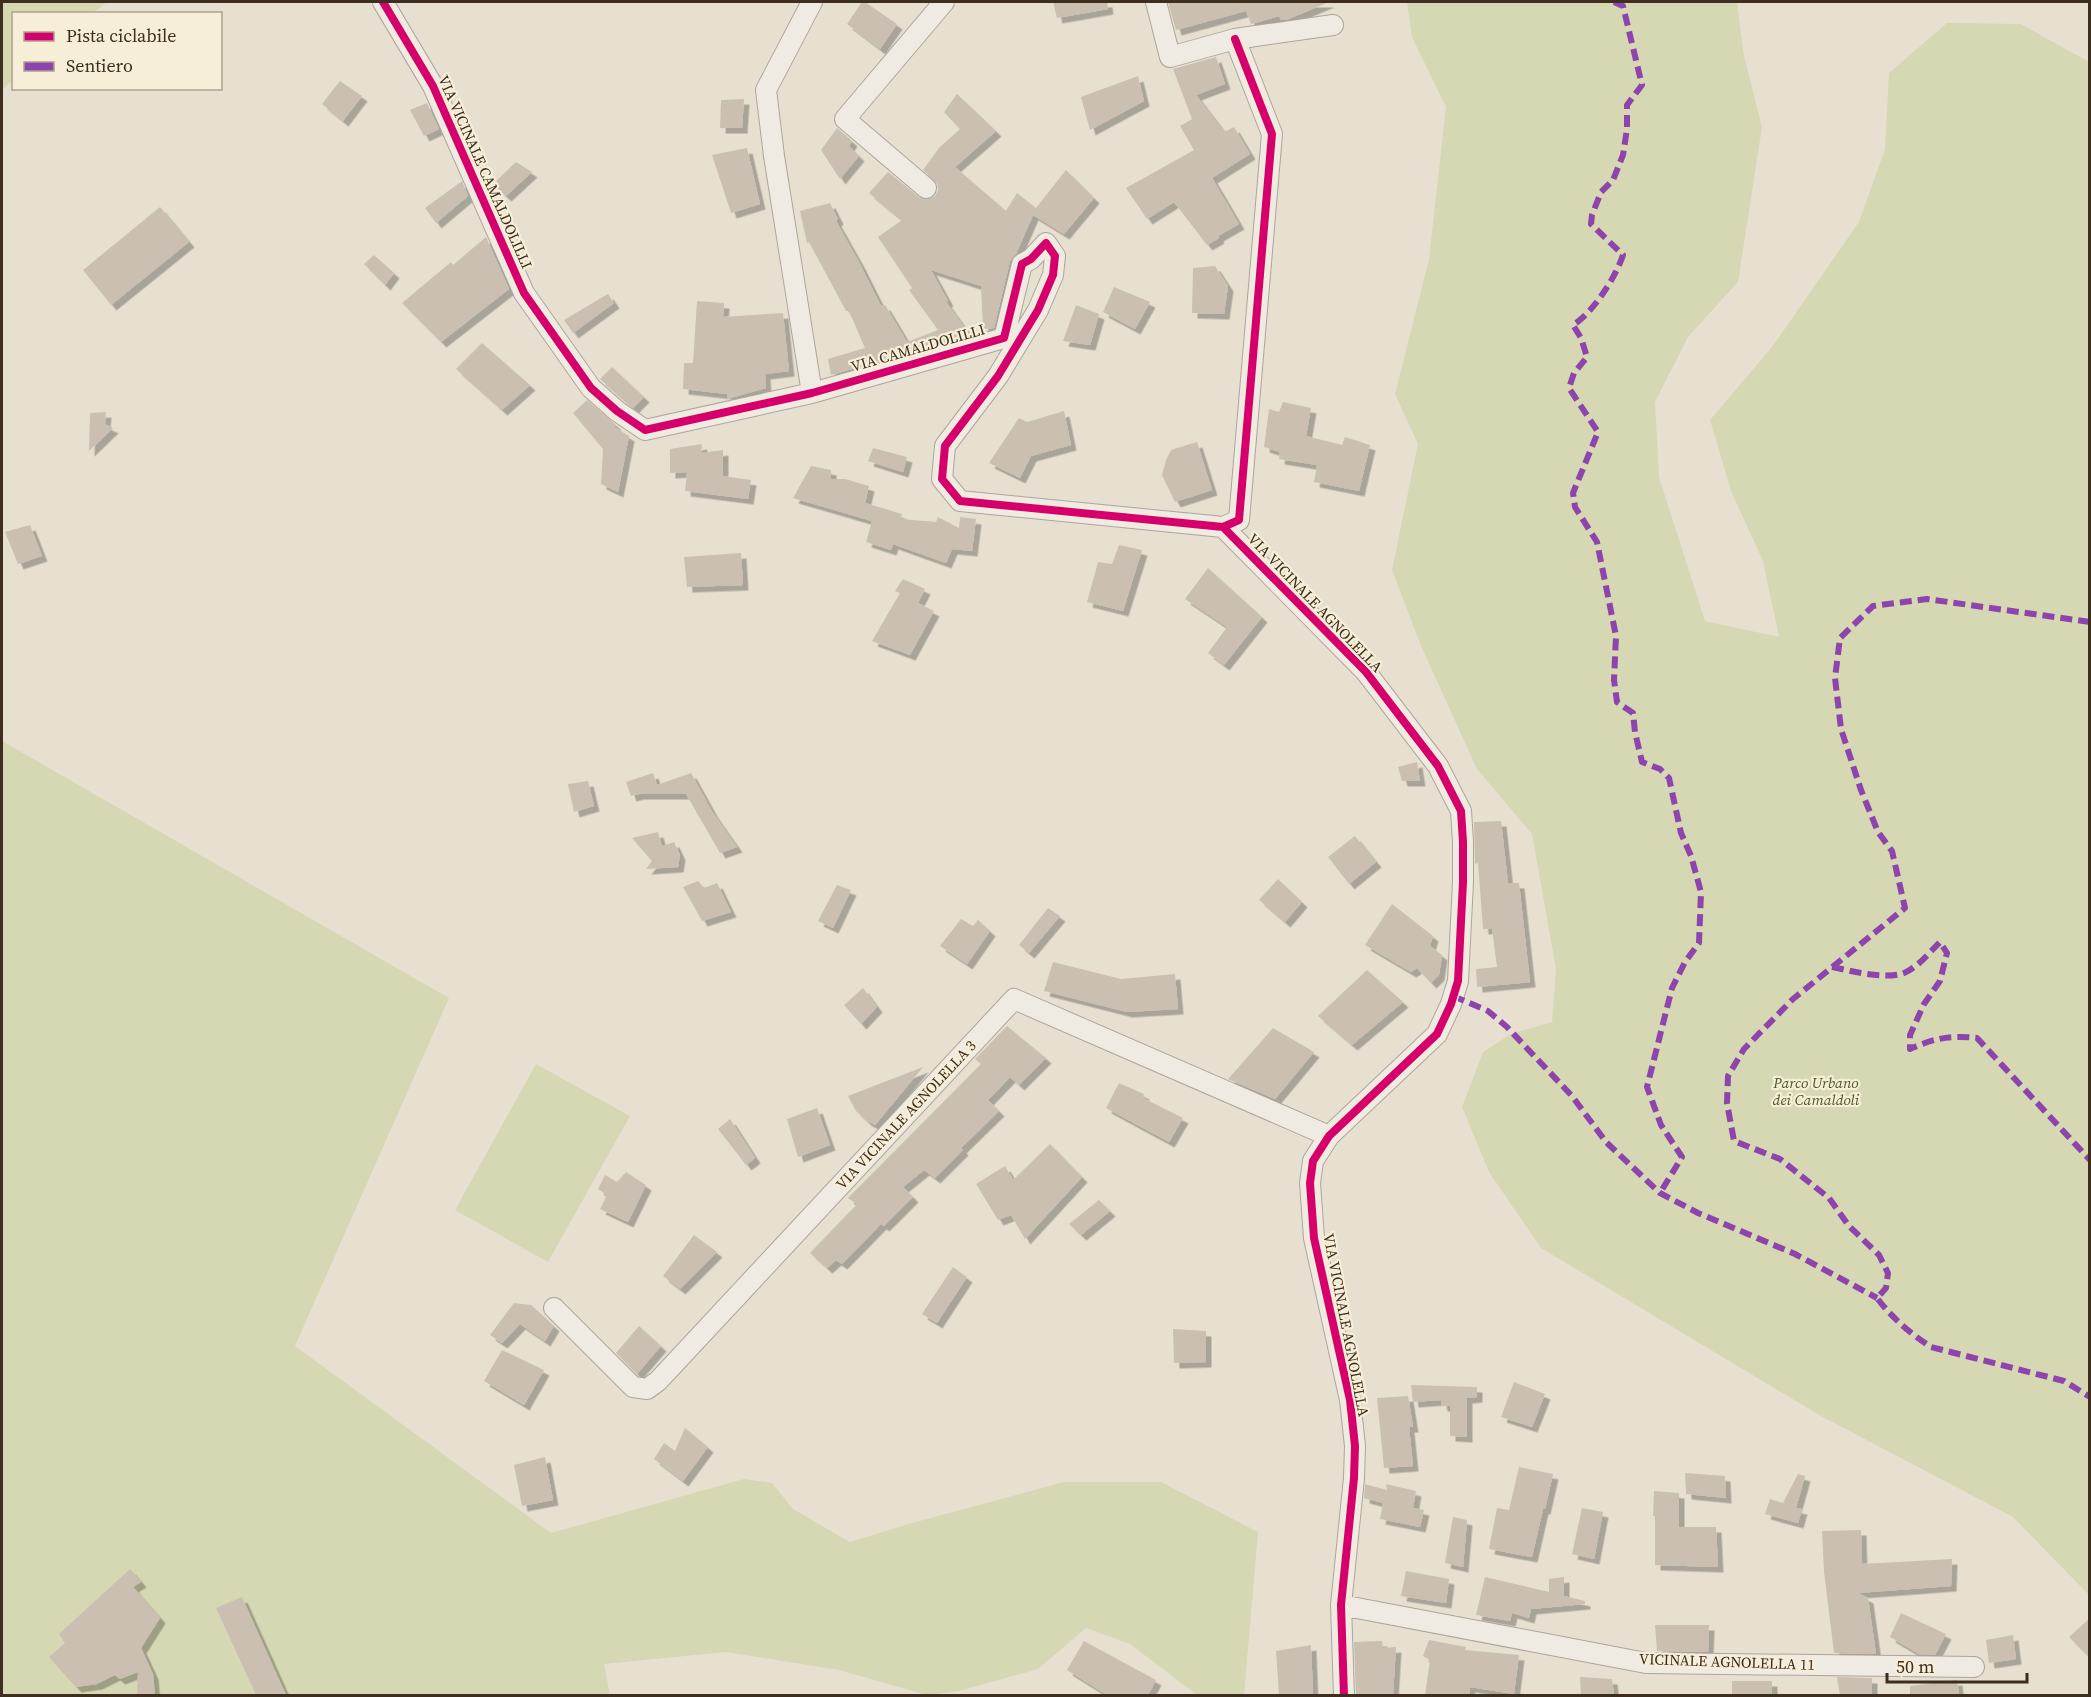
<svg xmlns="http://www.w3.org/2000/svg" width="2091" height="1697" viewBox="0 0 2091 1697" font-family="'Source Serif 4',serif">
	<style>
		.green { fill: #d6d7b3 }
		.building { fill: #cbbfb2; filter: url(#shadow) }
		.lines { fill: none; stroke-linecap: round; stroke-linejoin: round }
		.minor-casing { stroke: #ada599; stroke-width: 22 }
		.minor { stroke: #efebe3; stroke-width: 20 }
		.quiet { stroke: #8e44ad; stroke-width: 6; stroke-dasharray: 12 6; stroke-linecap: butt }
		.cycleway-casing { stroke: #f7eed8; stroke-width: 11 }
		.cycleway { stroke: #d6006c; stroke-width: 8 }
		.labels { text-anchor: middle; stroke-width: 4.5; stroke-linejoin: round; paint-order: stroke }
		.street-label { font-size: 15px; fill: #3d2e20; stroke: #f7eed8 }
		.park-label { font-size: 15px; font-style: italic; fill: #4d5a26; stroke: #f7eed8 }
	</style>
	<defs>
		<filter id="shadow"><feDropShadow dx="5.5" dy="5.5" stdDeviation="0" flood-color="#0004"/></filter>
	</defs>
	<rect width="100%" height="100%" fill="#e7e0d1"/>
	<path class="green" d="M2 2H107L93 13 14 14 13 80 2 90Z
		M1407 2H1737L1744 56 1762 127 1738 282 1688 337 1655 402 1659 477 1705 621 1779 637 1763 561 1731 491 1710 420 1772 347 1859 222 1885 149 1889 73 1947 23 2021 24 2089 62V1595L2013 1517 1821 1416 1541 1248 1489 1172 1462 1107 1483 1052 1511 1034 1552 1022 1556 969 1532 834 1477 769 1422 648 1392 570 1418 444 1395 394 1429 259 1446 107 1412 37Z
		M2 741 449 998 295 1346 551 1533 744 1479 772 1483 793 1509 850 1542 912 1523 1064 1482H1161L1258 1532 1244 1695H1197L1130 1644 1086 1628 1038 1669 959 1691 927 1695 839 1670 726 1652 604 1664 610 1695H2Z
		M536 1064 630 1116 548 1262 455 1210Z"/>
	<path class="building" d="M862 2H865L897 24 880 49 847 24Z
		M1053 2H1107L1108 9 1057 18Z
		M1168 2H1329L1286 20H1281L1279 16 1251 24 1246 11 1176 30Z
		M1216 57 1225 84 1196 95 1224 132 1234 127 1250 154 1212 178 1239 224 1218 236 1219 238 1207 245 1174 202 1147 219 1126 188 1194 150 1180 126 1192 119 1173 69Z
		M1138 76 1144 101 1090 130 1081 97Z
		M340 81 362 96 343 121 322 104Z
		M957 94 996 131 955 167 1006 211 1017 193 1036 208 1066 170 1094 198 1064 234 1033 215 1016 254 1010 261 994 328 983 329 981 286 931 270 948 301 946 302 970 335 831 375 828 359 865 348 849 311H846L809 242 807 243 800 211 830 203 838 219 836 221 859 262 881 306 885 305 907 342 938 330 909 290 912 288 878 237 902 220 869 193 888 172 919 197 929 199 935 196 938 190 937 183 923 170 939 148 960 129 944 112Z
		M744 99 742 128H720L721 100Z
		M427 103 439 129 424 136 410 110Z
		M837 128 852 141 849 146 859 156 840 179 821 150Z
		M747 148 760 204 731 213 712 155Z
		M516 162 532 172 506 196 493 184Z
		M462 181 468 196 436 223 425 208Z
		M160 207 189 242 111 305 83 270Z
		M486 237 509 289 441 342 402 303 451 262 453 265Z
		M374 255 394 273 385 285 364 264Z
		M1215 266 1228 286 1224 314 1192 313 1193 268Z
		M1114 287 1150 302 1135 329 1103 312Z
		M608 294 614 303 573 333 564 320Z
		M697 301 724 303 723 317 783 313 789 371 765 374 766 388 727 399V394L683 389 684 363H693Z
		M1076 305 1099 314 1090 345 1063 341Z
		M482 343 530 385 502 410 456 369Z
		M612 367 644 397 633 408 600 379Z
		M587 400 616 425 614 427 629 436 618 492 601 484 603 449 573 413Z
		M1283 402 1311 408 1306 436 1342 445 1345 437 1370 445 1359 491 1314 482 1317 465 1279 459 1280 452 1264 447 1269 409 1279 412Z
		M1064 411 1071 445 1031 456 1020 478 989 463 1019 418 1027 422Z
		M106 412 105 424 113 428 89 451 90 413Z
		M1197 442 1212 490 1175 502 1162 475 1166 460 1171 450Z
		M702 444 701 453 723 450V476L751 480 748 499 685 491 687 472 670 473V449Z
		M873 448 907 457 903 472 868 461Z
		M811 466 831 470V479H845L869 486 865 503 902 514 901 519 936 522 938 517 959 528 960 517 976 519 972 551 952 549 946 563 893 544 891 550 866 542 872 521 793 498Z
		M30 525 42 556 18 564 5 532Z
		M1119 545 1142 550 1123 611 1087 602 1098 562 1112 564Z
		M741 553 743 585 687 587 684 557Z
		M1208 568 1262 617 1224 665 1208 653 1227 627 1185 599Z
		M903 579 925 589 918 603 934 611 910 655 872 641 900 593 895 591Z
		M1417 762 1420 781H1402L1398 767Z
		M653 773 657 785 691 773 713 813 737 847 720 853 686 794H639L631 796 626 782Z
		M588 781 594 806 574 812 568 784Z
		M1501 821 1508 883H1519L1530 982 1477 987 1476 969 1497 967 1492 929H1483L1478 863 1475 864 1474 822Z
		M658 832 662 846 674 842 680 855 678 867 646 869 652 861 632 838Z
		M1355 836 1376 862 1349 884 1328 857Z
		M1278 879 1302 902 1285 922 1259 900Z
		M698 881 704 888 717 883 731 912 702 921 683 887Z
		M837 885 851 890 833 928 818 921Z
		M1392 904 1433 936 1430 946 1442 955 1439 975 1431 983 1417 968 1411 972 1365 945Z
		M1048 908 1060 916 1029 953 1019 945Z
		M961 919 973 926 978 920 990 931 967 964 940 946Z
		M1053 962 1121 979 1175 974 1178 1009 1127 1012 1044 991Z
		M1367 970 1403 1002 1352 1045 1318 1016Z
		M863 988 877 1007 861 1024 844 1005Z
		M1007 1026 1046 1058 1019 1085 1010 1077 988 1100 999 1111 961 1148 963 1150 935 1178 924 1170 903 1187 913 1197 884 1226 881 1224 842 1264 836 1260 827 1268 810 1253 857 1204 848 1198 981 1064 975 1059Z
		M1273 1028 1314 1052 1275 1099 1228 1079Z
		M923 1067 875 1125 867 1121 856 1111 848 1096Z
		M1119 1083 1144 1094 1143 1098 1183 1118 1169 1142 1106 1108Z
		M817 1108 830 1145 798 1157 787 1119Z
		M730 1119 755 1158 746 1165 718 1129Z
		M1050 1144 1082 1177 1025 1239 1011 1215 998 1220 976 1184 1005 1166 1013 1180Z
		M626 1172 646 1185 628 1222 600 1209 607 1195 598 1189 605 1175 617 1182Z
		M1099 1200 1110 1211 1081 1235 1069 1224Z
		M694 1235 717 1252 680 1289 663 1276Z
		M953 1267 967 1277 937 1323 922 1314Z
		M514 1303 531 1305 554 1326 545 1341 520 1324 502 1343 490 1335Z
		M639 1326 661 1346 637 1374 616 1353Z
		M1173 1329 1206 1331V1362L1174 1363Z
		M502 1350 544 1370 524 1405 484 1381Z
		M1514 1382 1545 1394 1532 1427 1501 1417Z
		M1411 1385 1477 1387V1397L1467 1398V1437L1450 1436V1406H1442L1441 1400 1413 1402Z
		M1408 1396 1413 1427H1409L1413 1466 1384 1468 1377 1398Z
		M685 1428 708 1447 683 1481 654 1459 664 1443 675 1451Z
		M545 1457 553 1500 522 1506 514 1465Z
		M1519 1467 1553 1474 1545 1509H1543L1532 1557 1489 1549 1497 1508 1509 1510Z
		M1685 1473 1725 1476 1726 1498 1686 1494Z
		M1798 1474 1805 1476 1796 1508 1802 1509 1798 1523 1765 1514 1770 1499 1783 1503Z
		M1365 1484 1387 1490 1386 1484 1416 1491 1413 1508 1424 1510 1420 1527 1380 1519 1383 1503 1364 1498Z
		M1654 1491 1679 1493V1527H1716L1718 1567 1655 1565V1516H1653Z
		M1582 1508 1603 1512 1594 1559 1572 1554Z
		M1453 1517 1467 1520 1463 1567 1445 1563Z
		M1861 1530 1862 1564 1952 1559 1951 1586 1858 1593 1868 1598 1876 1654 1834 1653 1824 1572 1822 1531Z
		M130 1569 141 1582 133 1587 160 1618 141 1648 153 1674 155 1695H137L138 1672 120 1679 115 1675 97 1684 76 1687 49 1657 65 1643 59 1634Z
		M1406 1571 1449 1579 1446 1603 1401 1596Z
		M1485 1577 1549 1592V1579L1564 1577V1596L1585 1601V1604L1531 1609 1529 1618 1512 1613 1510 1621 1476 1615Z
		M242 1597 286 1695H256L216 1608Z
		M1901 1613 1946 1634 1935 1655 1919 1654 1890 1637Z
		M2090 1618V1658L2069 1637Z
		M1655 1625H1709L1708 1652 1657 1651Z
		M2013 1635 2016 1659 1989 1663 1986 1640Z
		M1429 1640 1466 1647 1465 1650 1519 1655 1514 1694 1470 1687 1469 1695H1425L1430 1660 1423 1656Z
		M1084 1641 1156 1680 1148 1695H1107L1067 1670Z
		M1382 1641 1383 1648 1396 1647 1393 1695H1356L1354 1642Z
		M1311 1645 1313 1695H1279L1276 1651Z
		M1580 1677 1612 1679 1614 1695H1581Z
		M1837 1677 1872 1678V1695H1840Z
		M1957 1680 1959 1695H1910V1686Z
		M1732 1681H1772V1695H1732Z"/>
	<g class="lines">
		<defs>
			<path id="minor" d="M383 2 433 86 524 293 591 388 617 411 645 430 812 393 1004 338 1022 264 1031 259 1046 243 1055 256 1053 275 1038 310 998 376 945 446 942 479 960 501 1223 527 1239 520 1272 134 1235 39
				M1156 2 1170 57 1235 39 1333 25
				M926 188 845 119 944 2
				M812 393 774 156 766 90 812 2
				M1223 527 1366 672 1438 766 1461 811 1463 842V882L1458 981 1451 1004 1437 1034 1329 1136 1313 1161 1310 1183 1314 1238 1350 1400 1355 1446 1354 1478 1341 1605 1344 1696
				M554 1308 633 1387 647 1389 658 1381 1014 999 1329 1136
				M1341 1605 1646 1663 1974 1667"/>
		</defs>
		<use href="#minor" class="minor-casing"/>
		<use href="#minor" class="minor"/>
		<path class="quiet" d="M1614 2 1623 6 1642 85 1627 105V129L1623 155 1613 180 1601 192 1592 215 1591 224 1623 255C1616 277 1592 314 1573 325L1581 338 1587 357 1574 373 1569 388 1598 432 1573 493 1575 507 1597 542 1616 636 1614 680 1617 702 1633 713 1635 732 1642 762 1660 769 1669 778 1681 833 1691 856 1701 892 1699 943 1685 962 1672 988 1647 1087 1661 1125 1682 1157 1660 1193
			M2090 622 1927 599 1873 606 1840 638 1835 678 1841 729 1861 790 1878 832 1892 851 1905 908 1793 999 1744 1049 1728 1076 1727 1103 1734 1141 1780 1159 1829 1198 1849 1226 1879 1255 1888 1273 1886 1288 1877 1298C1892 1318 1911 1334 1931 1347L2064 1381 2090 1397
			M1832 967C1852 971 1885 980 1904 973 1918 967 1929 953 1940 942L1947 953 1940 981 1924 1004 1910 1035V1049C1935 1038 1950 1035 1977 1038L2090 1160
			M1453 996 1488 1011 1507 1027 1572 1096 1606 1142 1660 1193 1698 1213 1795 1254 1877 1298"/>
		<defs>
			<path id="cycleway" d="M383 2 433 86 524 293 591 388 617 411 645 430 812 393 1004 338 1022 264 1031 259 1046 243 1055 256 1053 275 1038 310 998 376 945 446 942 479 960 501 1223 527 1239 520 1272 134 1235 39
				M1223 527 1366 672 1438 766 1461 811 1463 842V882L1458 981 1451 1004 1437 1034 1329 1136 1313 1161 1310 1183 1314 1238 1350 1400 1355 1446 1354 1478 1341 1605 1344 1696"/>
		</defs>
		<use href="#cycleway" class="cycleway-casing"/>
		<use href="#cycleway" class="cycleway"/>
	</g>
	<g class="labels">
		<g class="street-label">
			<text transform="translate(485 172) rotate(66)" y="5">VIA VICINALE CAMALDOLILLI</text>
			<text transform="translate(918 348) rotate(-16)" y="5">VIA CAMALDOLILLI</text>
			<text transform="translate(1315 603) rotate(46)" y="5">VIA VICINALE AGNOLELLA</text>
			<text transform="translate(906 1115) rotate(-47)" y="5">VIA VICINALE AGNOLELLA 3</text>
			<text transform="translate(1346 1325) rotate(79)" y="5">VIA VICINALE AGNOLELLA</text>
			<text transform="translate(1727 1662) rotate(2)" y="5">VICINALE AGNOLELLA 11</text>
		</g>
		<g class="park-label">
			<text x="1816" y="1088">Parco Urbano<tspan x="1816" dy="17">dei Camaldoli</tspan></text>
		</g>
	</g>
	<rect width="2091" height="1697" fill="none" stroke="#3d2e20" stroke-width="6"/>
	<rect x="12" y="12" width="210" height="78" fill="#f7eed8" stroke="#ada18e" stroke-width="1.5"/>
	<rect x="24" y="32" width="30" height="9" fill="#d6006c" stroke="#ada18e" stroke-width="1.5"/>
	<text x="66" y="42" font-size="18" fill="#3d2e20">Pista ciclabile</text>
	<rect x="24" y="62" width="30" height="9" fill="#8e44ad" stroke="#ada18e" stroke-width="1.5"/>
	<text x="66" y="72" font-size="18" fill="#3d2e20">Sentiero</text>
	<path d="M1887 1673v9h140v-9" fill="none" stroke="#3d2e20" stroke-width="3"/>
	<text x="1896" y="1673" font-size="18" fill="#3d2e20" stroke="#f7eed8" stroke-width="4.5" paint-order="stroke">50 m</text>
</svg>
